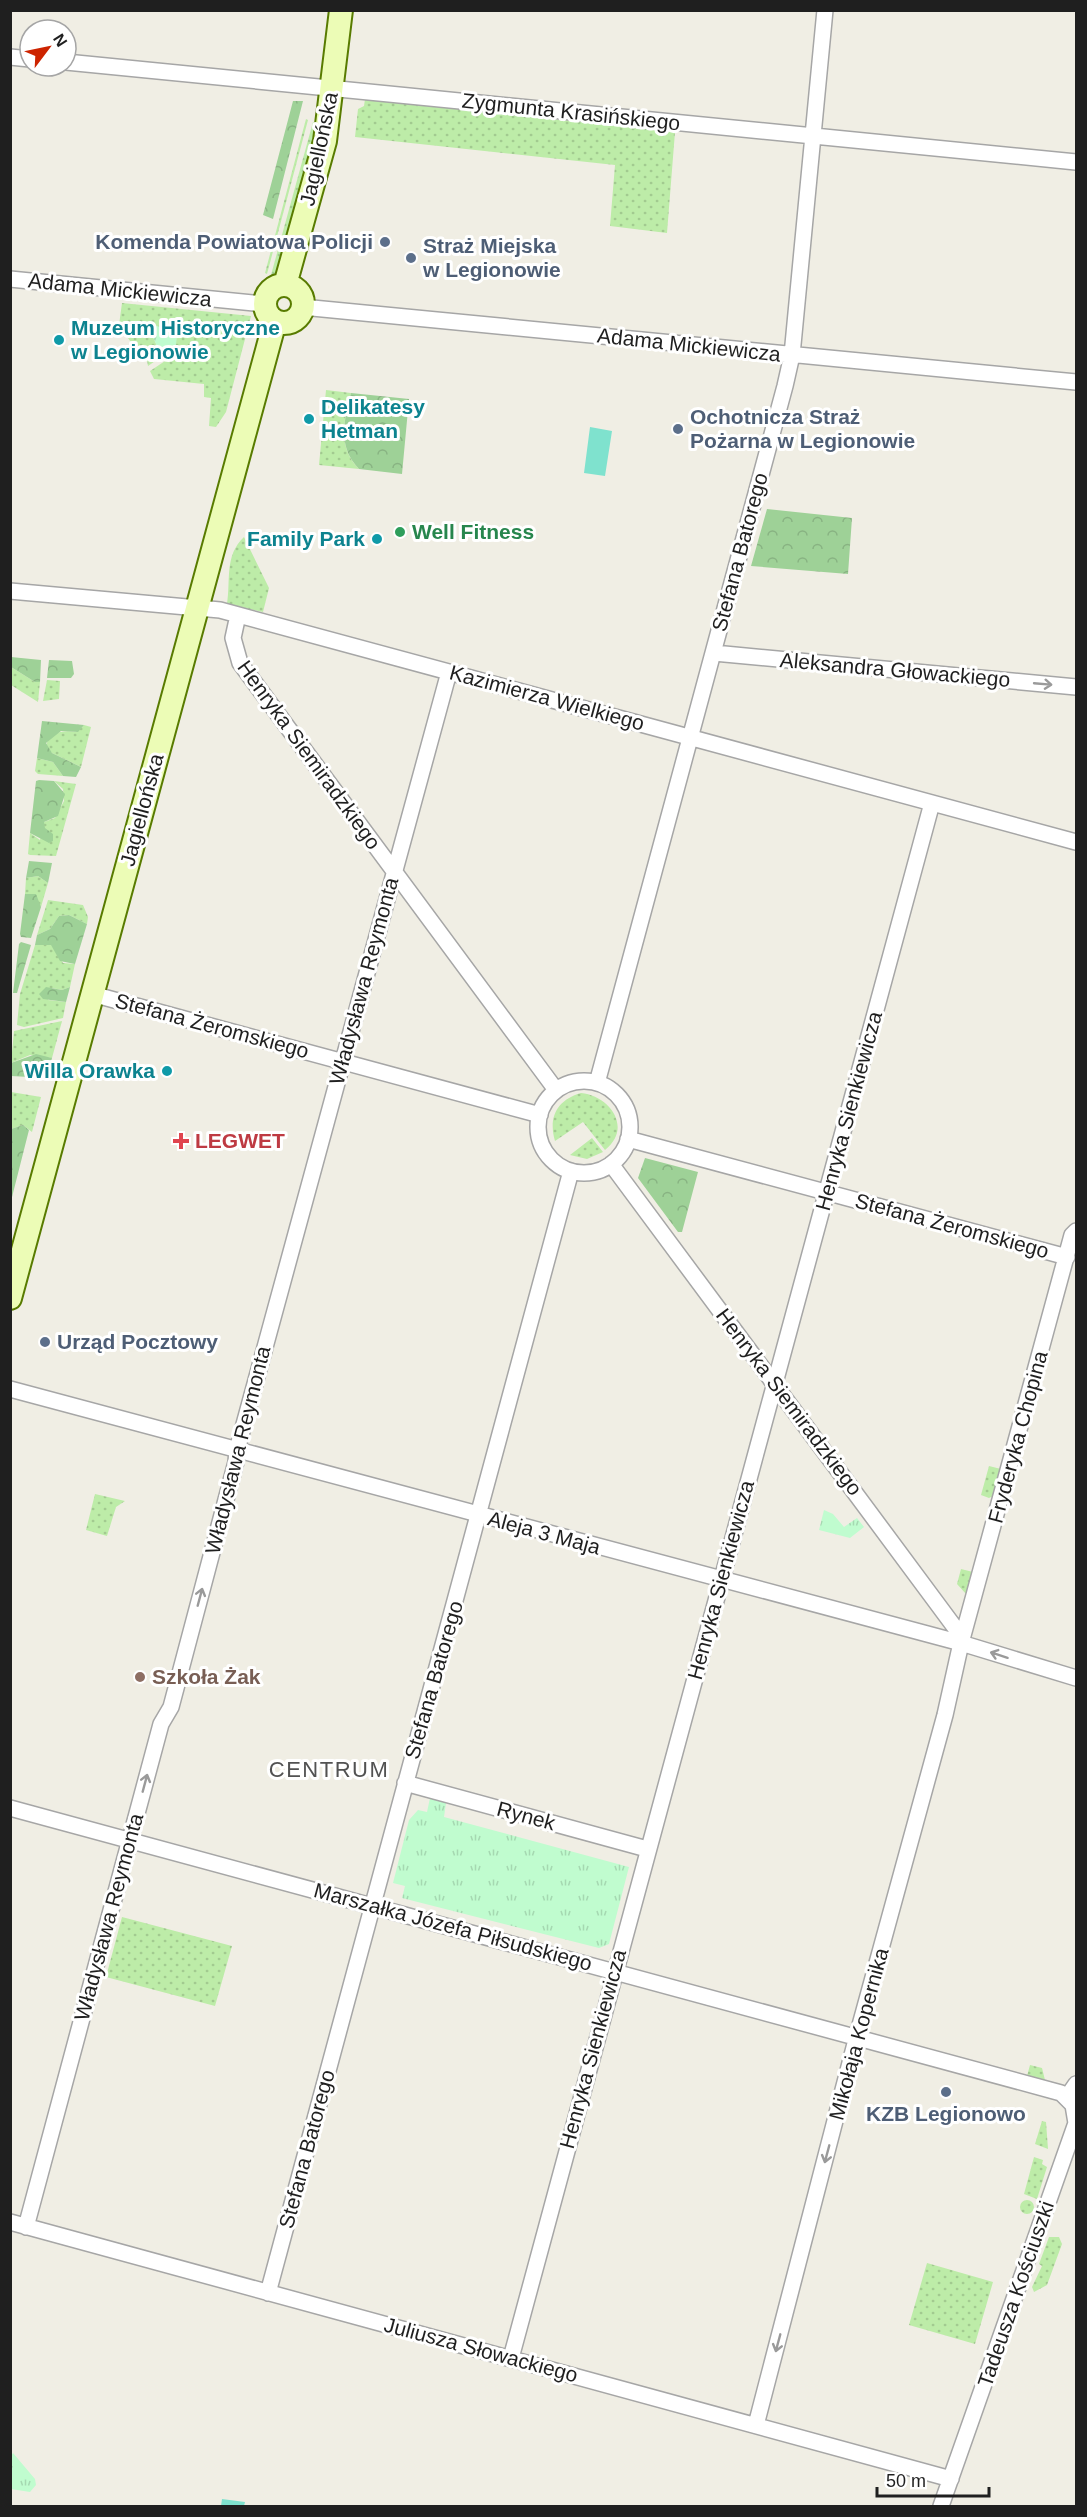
<svg xmlns="http://www.w3.org/2000/svg" width="1087" height="2517" viewBox="0 0 1087 2517" font-family="Helvetica,sans-serif">
	<style>
		.grass { fill: url(#grass-dots) }
		.forest { fill: url(#forest-crowns) }
		.park { fill: url(#park-tufts) }
		.pitch { fill: #7fe2ce }
		.lines { fill: none; stroke-linecap: round; stroke-linejoin: round }
		.street-casing { stroke: #a6a6a6; stroke-width: 18 }
		.secondary-casing { stroke: #587b00; stroke-width: 26 }
		.street { stroke: #fff; stroke-width: 15 }
		.secondary { stroke: #ecfcb6; stroke-width: 22 }
		.oneway { stroke: #9a9a9a }
		.service-dot { fill: #5c6f8a; stroke: #fff; stroke-width: 2 }
		.culture-dot { fill: #0f9aa8; stroke: #fff; stroke-width: 2 }
		.leisure-dot { fill: #2e9e5b; stroke: #fff; stroke-width: 2 }
		.health-dot { fill: #e0444e; stroke: #fff; stroke-width: 2 }
		.education-dot { fill: #8d6e63; stroke: #fff; stroke-width: 2 }
		.labels { text-anchor: middle; stroke-width: 6; stroke-linejoin: round; paint-order: stroke }
		.street-label { font-size: 21px; fill: #1f1f1f; stroke: #fff }
		.service-label { font-size: 21px; font-weight: bold; fill: #4e5e75; stroke: #fff; text-anchor: start }
		.culture-label { font-size: 21px; font-weight: bold; fill: #0d838f; stroke: #fff; text-anchor: start }
		.leisure-label { font-size: 21px; font-weight: bold; fill: #27864d; stroke: #fff; text-anchor: start }
		.health-label { font-size: 21px; font-weight: bold; fill: #be3a42; stroke: #fff; text-anchor: start }
		.education-label { font-size: 21px; font-weight: bold; fill: #785e54; stroke: #fff; text-anchor: start }
		.neighbourhood-label { font-size: 22px; letter-spacing: 1.5px; fill: #525252; stroke: #fff }
	</style>
	<defs>
		<pattern id="grass-dots" width="8" height="8" patternUnits="userSpaceOnUse" patternTransform="scale(1.5)"><rect width="8" height="8" fill="#bdeca8"/><path d="M2 2h.1M6 6h.1" fill="none" stroke="#a2ca90" stroke-width="1.8" stroke-linecap="round"/></pattern>
		<pattern id="forest-crowns" width="20" height="18" patternUnits="userSpaceOnUse" patternTransform="scale(1.5)"><rect width="20" height="18" fill="#9ed197"/><path d="M2 6a3 3 0 1 1 6 0M12 15a3 3 0 1 1 6 0" fill="none" stroke="#88b382"/></pattern>
		<pattern id="park-tufts" width="24" height="20" patternUnits="userSpaceOnUse" patternTransform="scale(1.5)"><rect width="24" height="20" fill="#c0fccf"/><path d="M3 7l-1-3M5 7V3M7 7l1-3M15 17l-1-3M17 17v-4M19 17l1-3" fill="none" stroke="#a5d8b1"/></pattern>
	</defs>
	<rect width="100%" height="100%" fill="#f0eee4"/>
	<path class="grass" d="M365 99 675 132 667 233 610 226 615 165 355 137 358 109 364 106Z
		M306 119 308 120 267 274 265 273Z
		M313 122 321 123 278 277 271 275Z
		M122 303 251 316 226 412 216 427 209 426 211 398 204 397V384L154 379 150 371 168 359H174L153 337 157 346 156 357H161L148 366 146 354 137 351 119 325Z
		M326 390 351 393C344 420 337 447 359 469L319 465Z
		M244 537 269 588 263 612 227 604C231 580 224 556 244 537Z
		M11 667 35 682H40L38 702 11 685Z
		M47 680 60 681 59 699 43 701Z
		M84 725 91 727 81 767 52 753 46 747C48 732 63 730 76 732Z
		M37 758 53 762 63 776 38 774 35 771Z
		M54 781 76 784 56 856 30 855 28 854 30 833 40 840 44 822 55 818 64 801 63 789Z
		M38 876 48 883 41 907 38 902 25 894 26 878Z
		M48 900 83 905 88 917 87 924 69 915 59 916 50 929 37 935Z
		M51 944 63 963 75 964 70 987 62 990 52 988 48 1000 66 1002 63 1018 24 1027 17 1025 20 994 35 945Z
		M62 1021 52 1058 30 1055 11 1063 14 1031Z
		M11 1092 41 1097 32 1132 23 1125 11 1129Z
		M581 1093C610 1096 633 1128 605 1150L583 1122 555 1141C548 1117 557 1100 581 1093Z
		M592 1138 603 1152 587 1159 570 1155Z
		M989 1466 1001 1469 993 1496 989 1498 981 1495Z
		M95 1494 125 1501 116 1507 107 1536 86 1530Z
		M961 1569 973 1572 966 1594 957 1584Z
		M122 1917 232 1946 215 2006 106 1977Z
		M1030 2065 1042 2068 1045 2080 1027 2076Z
		M1042 2121 1046 2122 1048 2149 1035 2144Z
		M1034 2157 1043 2160 1042 2164 1047 2167 1037 2199 1024 2194Z
		M1020 2207a7 7 0 1 1 14 0a7 7 0 1 1-14 0Z
		M1049 2237H1059L1062 2244 1047 2285 1034 2292 1032 2287 1042 2266 1039 2264Z
		M927 2263 993 2282 975 2344 909 2325Z"/>
	<path class="forest" d="M293 101H303L273 219 263 215Z
		M351 393 409 399 402 474 359 469C337 446 344 421 351 393Z
		M767 509 852 518 848 574 751 566Z
		M11 657 41 660 40 682H35L11 667Z
		M49 660 72 661 74 674 71 678H47Z
		M42 721 84 725 78 732 61 731 46 743 52 753 81 767 76 777 63 776 53 762 37 758Z
		M39 780 54 781 65 794 58 816 44 822 45 828 53 834V841L49 843 30 833 36 781Z
		M29 861 52 863 48 883 38 876 26 878Z
		M25 894H36L41 907 31 938 21 937 20 934Z
		M69 915 87 924 75 964 60 961 51 945H35L37 935 50 929 59 916Z
		M21 942 31 945 17 993H13L19 944Z
		M46 987 62 990 70 987 66 1002 43 999 39 994Z
		M36 1054 52 1058 47 1078 11 1076V1063Z
		M23 1125 29 1130 11 1201V1129Z
		M645 1158 698 1172 682 1232H678L638 1178Z"/>
	<path class="park" d="M149 325 178 329 174 359 156 357 157 346 153 337 148 336Z
		M824 1510 833 1514 844 1527 857 1518 864 1527 850 1538 819 1530Z
		M430 1798 446 1803 444 1817 629 1867 609 1944 599 1948 402 1898 405 1886 393 1883 409 1820 418 1810 427 1812Z
		M13 2453 35 2479 36 2485 30 2492 11 2489V2456Z"/>
	<path class="pitch" d="M590 427 612 431 605 476 584 473Z
		M222 2499 245 2502 244 2506H221Z"/>
	<g class="lines">
		<defs>
			<path id="street" d="M10 57 30 59
				M66 62 1076 162
				M10 279 264 304
				M302 307 1076 382
				M10 591 220 610 1076 842
				M238 615 233 638 240 663 556 1090
				M714 653 1076 687
				M92 994 540 1115
				M538 1127a46 46 0 1 1 92 0a46 46 0 1 1-92 0Z
				M597 1083 785 386 792 355 825 10
				M628 1139 1067 1257
				M611 1164 956 1629 961 1643
				M10 1389 961 1643 1076 1678
				M405 1783 647 1849
				M10 1808 1061 2093 1073 2105 1076 2123 941 2506
				M1067 2097 1076 2084
				M10 2222 951 2479
				M26 2227 161 1724 171 1707 236 1462 237 1450 449 672
				M268 2293 571 1171
				M511 2358 932 803
				M756 2425 857 2036 945 1715 961 1643 1072 1235 1076 1231"/>
			<path id="secondary" d="M285 285 325 141 341 10
				M265 304a19 19 0 1 1 38 0a19 19 0 1 1-38 0Z
				M10 1298 275 321"/>
		</defs>
		<use href="#street" class="street-casing"/>
		<use href="#secondary" class="secondary-casing"/>
		<use href="#street" class="street"/>
		<use href="#secondary" class="secondary"/>
	</g>
	<defs><path id="oneway-shaft" d="M-6 0H5M1.5-3L5.5 0L1.5 3" fill="none" stroke-width="1.6" stroke-linecap="round" stroke-linejoin="round" transform="scale(1.5)"/></defs>
	<g class="oneway">
		<use href="#oneway-shaft" transform="translate(1043 684) rotate(5)"/>
		<use href="#oneway-shaft" transform="translate(200 1597) rotate(-75)"/>
		<use href="#oneway-shaft" transform="translate(999 1655) rotate(-162)"/>
		<use href="#oneway-shaft" transform="translate(145 1783) rotate(-75)"/>
		<use href="#oneway-shaft" transform="translate(827 2154) rotate(105)"/>
		<use href="#oneway-shaft" transform="translate(778 2343) rotate(105)"/>
	</g>
	<g class="service-dot">
		<circle cx="385" cy="242" r="6"/>
		<circle cx="411" cy="258" r="6"/>
		<circle cx="678" cy="429" r="6"/>
		<circle cx="45" cy="1342" r="6"/>
		<circle cx="946" cy="2092" r="6"/>
	</g>
	<g class="culture-dot">
		<circle cx="59" cy="340" r="6"/>
		<circle cx="309" cy="419" r="6"/>
		<circle cx="377" cy="539" r="6"/>
		<circle cx="167" cy="1071" r="6"/>
	</g>
	<circle class="leisure-dot" cx="400" cy="532" r="6"/>
	<path class="health-dot" d="M178 1132h6v6h6v6h-6v6h-6v-6h-6v-6h6z"/>
	<circle class="education-dot" cx="140" cy="1677" r="6"/>
	<g class="labels">
		<g class="street-label">
			<text transform="translate(571 112) rotate(6)" y="7">Zygmunta Krasińskiego</text>
			<text transform="translate(319 149) rotate(-78)" y="7">Jagiellońska</text>
			<text transform="translate(120 290) rotate(6)" y="7">Adama Mickiewicza</text>
			<text transform="translate(689 345) rotate(6)" y="7">Adama Mickiewicza</text>
			<text transform="translate(740 552) rotate(-75)" y="7">Stefana Batorego</text>
			<text transform="translate(895 670) rotate(5)" y="7">Aleksandra Głowackiego</text>
			<text transform="translate(547 698) rotate(15)" y="7">Kazimierza Wielkiego</text>
			<text transform="translate(309 755) rotate(54)" y="7">Henryka Siemiradzkiego</text>
			<text transform="translate(142 810) rotate(-75)" y="7">Jagiellońska</text>
			<text transform="translate(364 981) rotate(-75)" y="7">Władysława Reymonta</text>
			<text transform="translate(212 1026) rotate(15)" y="7">Stefana Żeromskiego</text>
			<text transform="translate(849 1111) rotate(-75)" y="7">Henryka Sienkiewicza</text>
			<text transform="translate(952 1226) rotate(15)" y="7">Stefana Żeromskiego</text>
			<text transform="translate(789 1402) rotate(53)" y="7">Henryka Siemiradzkiego</text>
			<text transform="translate(1018 1437) rotate(-75)" y="7">Fryderyka Chopina</text>
			<text transform="translate(238 1450) rotate(-76)" y="7">Władysława Reymonta</text>
			<text transform="translate(544 1533) rotate(15)" y="7">Aleja 3 Maja</text>
			<text transform="translate(721 1580) rotate(-75)" y="7">Henryka Sienkiewicza</text>
			<text transform="translate(434 1680) rotate(-74)" y="7">Stefana Batorego</text>
			<text transform="translate(526 1816) rotate(15)" y="7">Rynek</text>
			<text transform="translate(109 1917) rotate(-75)" y="7">Władysława Reymonta</text>
			<text transform="translate(453 1927) rotate(15)" y="7">Marszałka Józefa Piłsudskiego</text>
			<text transform="translate(859 2034) rotate(-75)" y="7">Mikołaja Kopernika</text>
			<text transform="translate(593 2049) rotate(-75)" y="7">Henryka Sienkiewicza</text>
			<text transform="translate(307 2149) rotate(-75)" y="7">Stefana Batorego</text>
			<text transform="translate(1016 2294) rotate(-71)" y="7">Tadeusza Kościuszki</text>
			<text transform="translate(481 2350) rotate(15)" y="7">Juliusza Słowackiego</text>
		</g>
		<g class="service-label">
			<text x="373" y="249" text-anchor="end">Komenda Powiatowa Policji</text>
			<text x="423" y="253">Straż Miejska<tspan x="423" dy="24">w Legionowie</tspan></text>
			<text x="690" y="424">Ochotnicza Straż<tspan x="690" dy="24">Pożarna w Legionowie</tspan></text>
			<text x="57" y="1349">Urząd Pocztowy</text>
			<text x="946" y="2121" text-anchor="middle">KZB Legionowo</text>
		</g>
		<g class="culture-label">
			<text x="71" y="335">Muzeum Historyczne<tspan x="71" dy="24">w Legionowie</tspan></text>
			<text x="321" y="414">Delikatesy<tspan x="321" dy="24">Hetman</tspan></text>
			<text x="365" y="546" text-anchor="end">Family Park</text>
			<text x="155" y="1078" text-anchor="end">Willa Orawka</text>
		</g>
		<g class="leisure-label">
			<text x="412" y="539">Well Fitness</text>
		</g>
		<g class="health-label">
			<text x="195" y="1148">LEGWET</text>
		</g>
		<g class="education-label">
			<text x="152" y="1684">Szkoła Żak</text>
		</g>
		<g class="neighbourhood-label">
			<text x="329" y="1777">CENTRUM</text>
		</g>
	</g>
	<rect width="1087" height="2517" fill="none" stroke="#1f1f1f" stroke-width="24"/>
	<g transform="translate(48 48) rotate(58)"><circle r="28" fill="#ffffff" stroke="#a5a5a5" stroke-width="1.5"/>
	<path d="M0-4.5L10 22L0 15L-10 22Z" fill="#cd2400"/>
	<text y="-9" font-size="16" font-weight="bold" text-anchor="middle" fill="#1f1f1f">N</text>
	</g>
	<path d="M877 2487v9h112v-9" fill="none" stroke="#1f1f1f" stroke-width="3"/>
	<text x="886" y="2487" font-size="18" fill="#1f1f1f" stroke="#ffffff" stroke-width="4.5" paint-order="stroke">50 m</text>
</svg>
